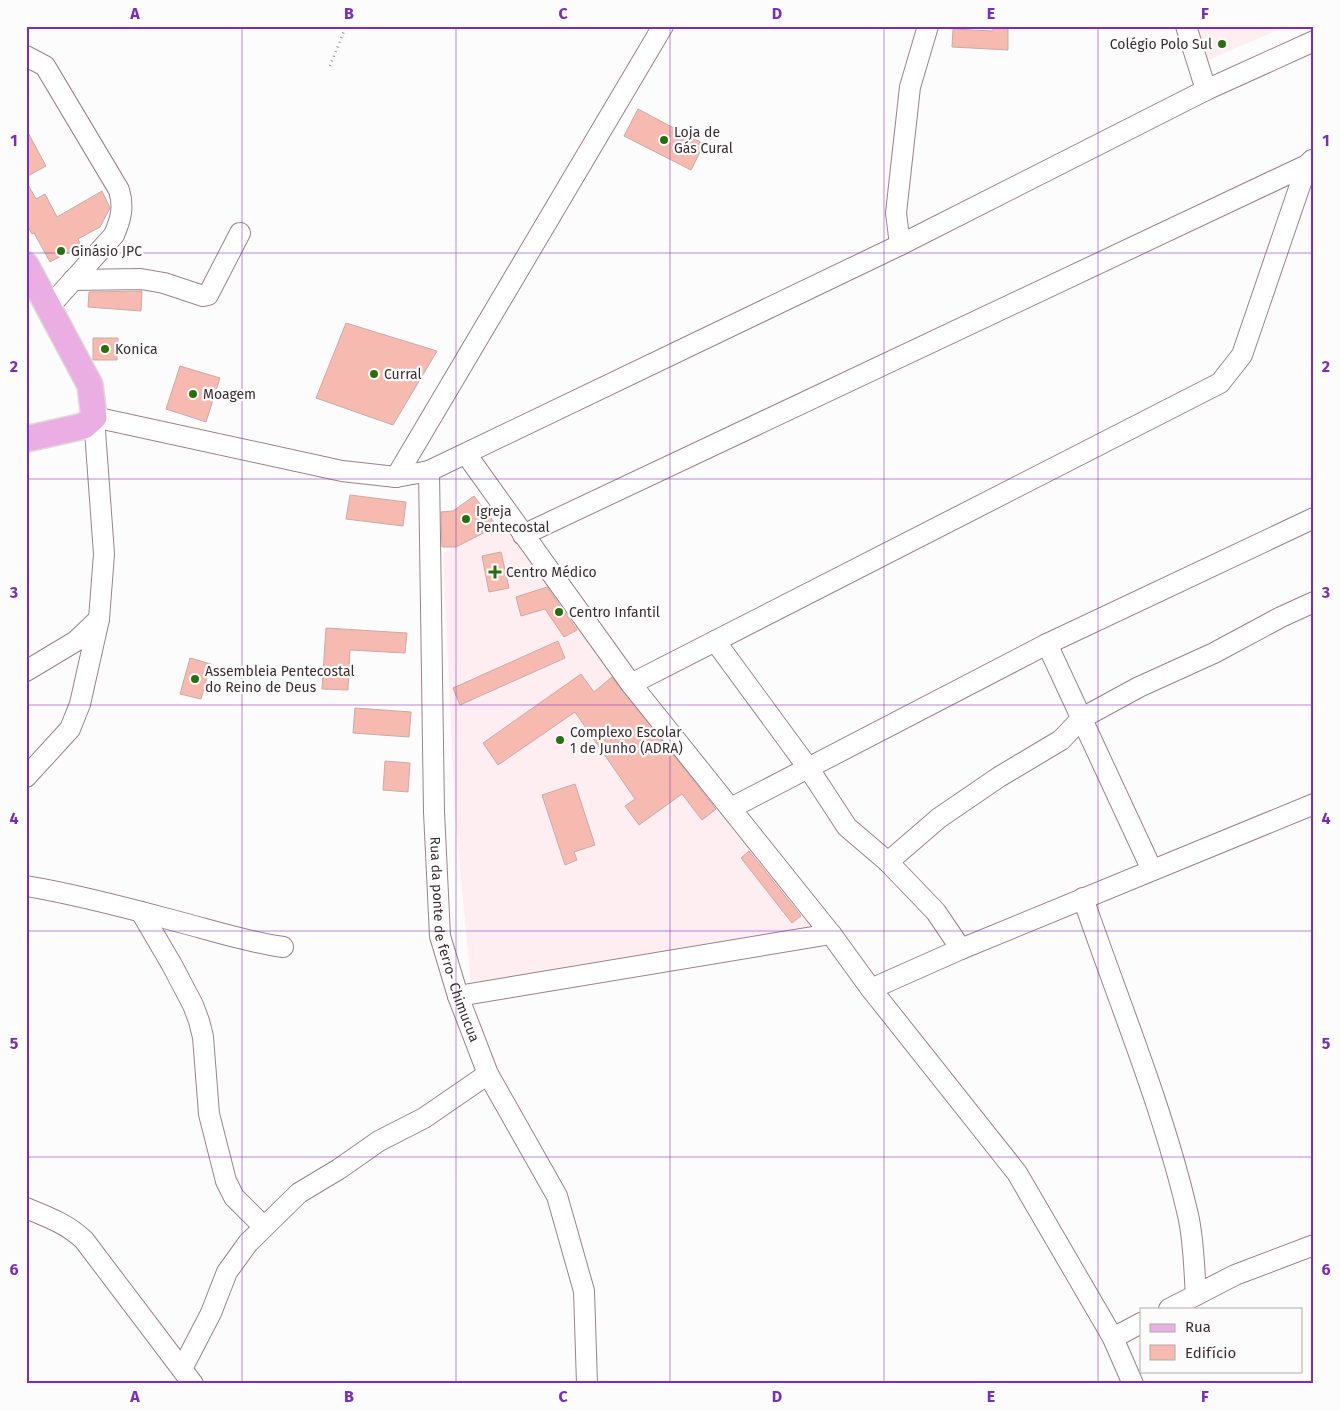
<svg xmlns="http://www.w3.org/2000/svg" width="1340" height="1410" viewBox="0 0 1340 1410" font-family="'Fira Sans',sans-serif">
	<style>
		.built { fill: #feedf1 }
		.building { fill: #f7bab1; stroke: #cbaaa5 }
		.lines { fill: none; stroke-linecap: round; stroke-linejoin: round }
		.minor-casing { stroke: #9e8088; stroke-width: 22 }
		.major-casing { stroke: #dcd9da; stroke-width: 28 }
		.path { stroke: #9b9596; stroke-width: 2.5; stroke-dasharray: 1 4; stroke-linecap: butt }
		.minor { stroke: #fff; stroke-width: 20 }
		.major { stroke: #ebaee2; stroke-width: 25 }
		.grid { fill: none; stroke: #7b2cbf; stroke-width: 1; stroke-opacity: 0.55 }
		.poi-dot { fill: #296f0e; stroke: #fcfcfc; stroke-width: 2 }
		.labels { text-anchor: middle; stroke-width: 4.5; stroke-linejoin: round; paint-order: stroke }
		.poi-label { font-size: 14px; fill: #3b2e31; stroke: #fcfcfc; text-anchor: start }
		.street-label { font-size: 14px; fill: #3b2e31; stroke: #fcfcfc }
		.neatline { fill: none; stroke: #7b2cbf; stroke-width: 2 }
		.grid-label { font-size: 16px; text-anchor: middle; font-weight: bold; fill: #7b2cbf }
	</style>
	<rect width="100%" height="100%" fill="#fcfcfc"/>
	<path class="built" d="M1195 26H1287L1204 62Z
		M507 523 816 930 471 984 455 813 443 553Z"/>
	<path class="building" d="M993 26H1008V50L952 47 953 29 993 31Z
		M638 109 704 144 691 170 624 136Z
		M26 129 46 166 26 177Z
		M26 181 36 199 45 194 57 217 102 191 110 208 100 227 78 239 81 245 50 262 34 233 32 234 26 224Z
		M142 291 141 311 88 307 89 292Z
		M346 323 437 351 393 425 316 398Z
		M93 338H118L117 360H93Z
		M180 366 220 378 206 422 166 409Z
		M350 495 406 502 403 526 346 519Z
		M474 496 497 526 456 547H442L441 512 453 511Z
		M501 552 509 588 489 592 482 556Z
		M547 587 577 630 564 637 545 609 521 616 516 597Z
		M326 628 407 633 405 653 350 650 348 690 322 689Z
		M558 641 565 658 460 705 453 688Z
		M190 658 211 664 201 699 180 694Z
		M581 674 594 692 612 677 716 809 702 820 682 794 639 825 625 806 635 799 575 712 498 765 483 743Z
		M355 708 411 712 409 737 353 733Z
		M385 761 410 763 408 792 383 790Z
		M575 784 595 845 574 852 577 860 565 865 542 795Z
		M749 851 801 916 792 923 741 858Z"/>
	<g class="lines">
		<defs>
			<g id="minor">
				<path d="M1186 26 1206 90"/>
				<path d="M26 56 45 66 119 190C124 207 121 219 114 235L49 307"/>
				<path d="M900 245 896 213 910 87 928 26"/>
				<path d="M73 280 141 279 164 283 203 296 208 295 240 233"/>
				<path d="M466 454 631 684 831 934 871 989 1017 1173 1113 1338 1133 1384"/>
				<path id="s1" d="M429 471 434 812 440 936 458 996 488 1074 557 1196 584 1291 587 1384"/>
				<path d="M396 477 663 26"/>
				<path d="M523 535 1307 165 1312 160"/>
				<path d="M715 641 809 769 847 827 888 862 936 912 961 949"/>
				<path d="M1047 644 1152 870"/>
				<path d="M26 671 76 641 99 619"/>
				<path d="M631 684 1220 383 1242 355 1307 165"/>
				<path d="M26 777 70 729 80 704 99 619 104 554 94 417 342 471 396 477 429 471 900 245 1206 90 1314 41"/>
				<path d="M731 808 1047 644 1314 518"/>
				<path d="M888 862 939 818 999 777 1061 740 1082 718 1139 687 1214 653 1281 617 1314 602"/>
				<path d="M26 886C75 894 124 907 172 920 211 930 242 941 283 947"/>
				<path d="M1083 898C1119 1003 1163 1107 1188 1215 1194 1241 1194 1269 1196 1295"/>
				<path d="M141 912 172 965 193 1005 199 1021 203 1037 209 1114 226 1181 234 1197 264 1227"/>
				<path d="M871 989 961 949 1314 804"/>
				<path d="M458 996 831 934"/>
				<path d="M26 1208C48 1217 67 1224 84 1240L193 1384"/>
				<path d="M1169 1309 1235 1275 1314 1245"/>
				<path d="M1113 1338 1141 1323"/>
				<path d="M183 1367 211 1313 227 1272 248 1243 299 1193 339 1169 379 1141 424 1118 488 1074"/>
			</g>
			<path id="major" d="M26 265 90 385 94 417 84 426 26 439"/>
		</defs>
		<use href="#minor" class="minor-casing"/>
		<use href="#major" class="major-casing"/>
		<path class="path" d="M330 66 346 26"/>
		<use href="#minor" class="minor"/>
		<use href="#major" class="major"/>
	</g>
	<path class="grid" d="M242 26V1384M456 26V1384M670 26V1384M884 26V1384M1098 26V1384M26 253H1314M26 479H1314M26 705H1314M26 931H1314M26 1157H1314"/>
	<g class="poi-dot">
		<circle cx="1222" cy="44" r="5"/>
		<circle cx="664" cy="140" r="5"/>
		<circle cx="61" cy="251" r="5"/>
		<circle cx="105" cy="349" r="5"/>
		<circle cx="374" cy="374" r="5"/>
		<circle cx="193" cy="394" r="5"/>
		<circle cx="466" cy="519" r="5"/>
		<path d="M492.5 564.5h5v5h5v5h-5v5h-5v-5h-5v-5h5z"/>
		<circle cx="559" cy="612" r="5"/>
		<circle cx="195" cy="679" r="5"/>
		<circle cx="560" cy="740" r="5"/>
	</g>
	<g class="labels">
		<g class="poi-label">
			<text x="1212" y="49" text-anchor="end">Colégio Polo Sul</text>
			<text x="674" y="137">Loja de<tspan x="674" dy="16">Gás Cural</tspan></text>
			<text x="71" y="256">Ginásio JPC</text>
			<text x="115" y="354">Konica</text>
			<text x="384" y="379">Curral</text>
			<text x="203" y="399">Moagem</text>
			<text x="476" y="516">Igreja<tspan x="476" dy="16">Pentecostal</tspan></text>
			<text x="506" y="577">Centro Médico</text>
			<text x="569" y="617">Centro Infantil</text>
			<text x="205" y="676">Assembleia Pentecostal<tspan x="205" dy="16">do Reino de Deus</tspan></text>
			<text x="570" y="737">Complexo Escolar<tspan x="570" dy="16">1 de Junho (ADRA)</tspan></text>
		</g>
		<g class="street-label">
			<text dy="5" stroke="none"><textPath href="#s1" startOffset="471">Rua da ponte de ferro- Chimucua</textPath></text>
		</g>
	</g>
	<rect width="1340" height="1410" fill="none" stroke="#fcfcfc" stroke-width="55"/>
	<rect x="1140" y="1308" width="162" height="65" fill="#fcfcfc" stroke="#afaaab"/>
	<rect x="1150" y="1324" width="25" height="8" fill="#ebaee2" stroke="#afaaab"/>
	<text x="1185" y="1332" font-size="15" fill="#3b2e31">Rua</text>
	<rect x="1150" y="1345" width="25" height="15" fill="#f7bab1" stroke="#afaaab"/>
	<text x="1185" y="1358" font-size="15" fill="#3b2e31">Edifício</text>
	<rect x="28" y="28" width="1284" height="1354" class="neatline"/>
	<g class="grid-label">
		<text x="135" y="19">A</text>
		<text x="349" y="19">B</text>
		<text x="563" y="19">C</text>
		<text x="777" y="19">D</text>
		<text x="991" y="19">E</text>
		<text x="1205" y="19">F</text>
		<text x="14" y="146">1</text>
		<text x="1326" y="146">1</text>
		<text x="14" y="372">2</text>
		<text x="1326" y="372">2</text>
		<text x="14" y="598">3</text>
		<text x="1326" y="598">3</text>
		<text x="14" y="824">4</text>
		<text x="1326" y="824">4</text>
		<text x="14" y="1049">5</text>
		<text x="1326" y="1049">5</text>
		<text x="14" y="1275">6</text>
		<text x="1326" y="1275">6</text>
		<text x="135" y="1402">A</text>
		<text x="349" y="1402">B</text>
		<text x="563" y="1402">C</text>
		<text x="777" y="1402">D</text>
		<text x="991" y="1402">E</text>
		<text x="1205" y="1402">F</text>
	</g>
</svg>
